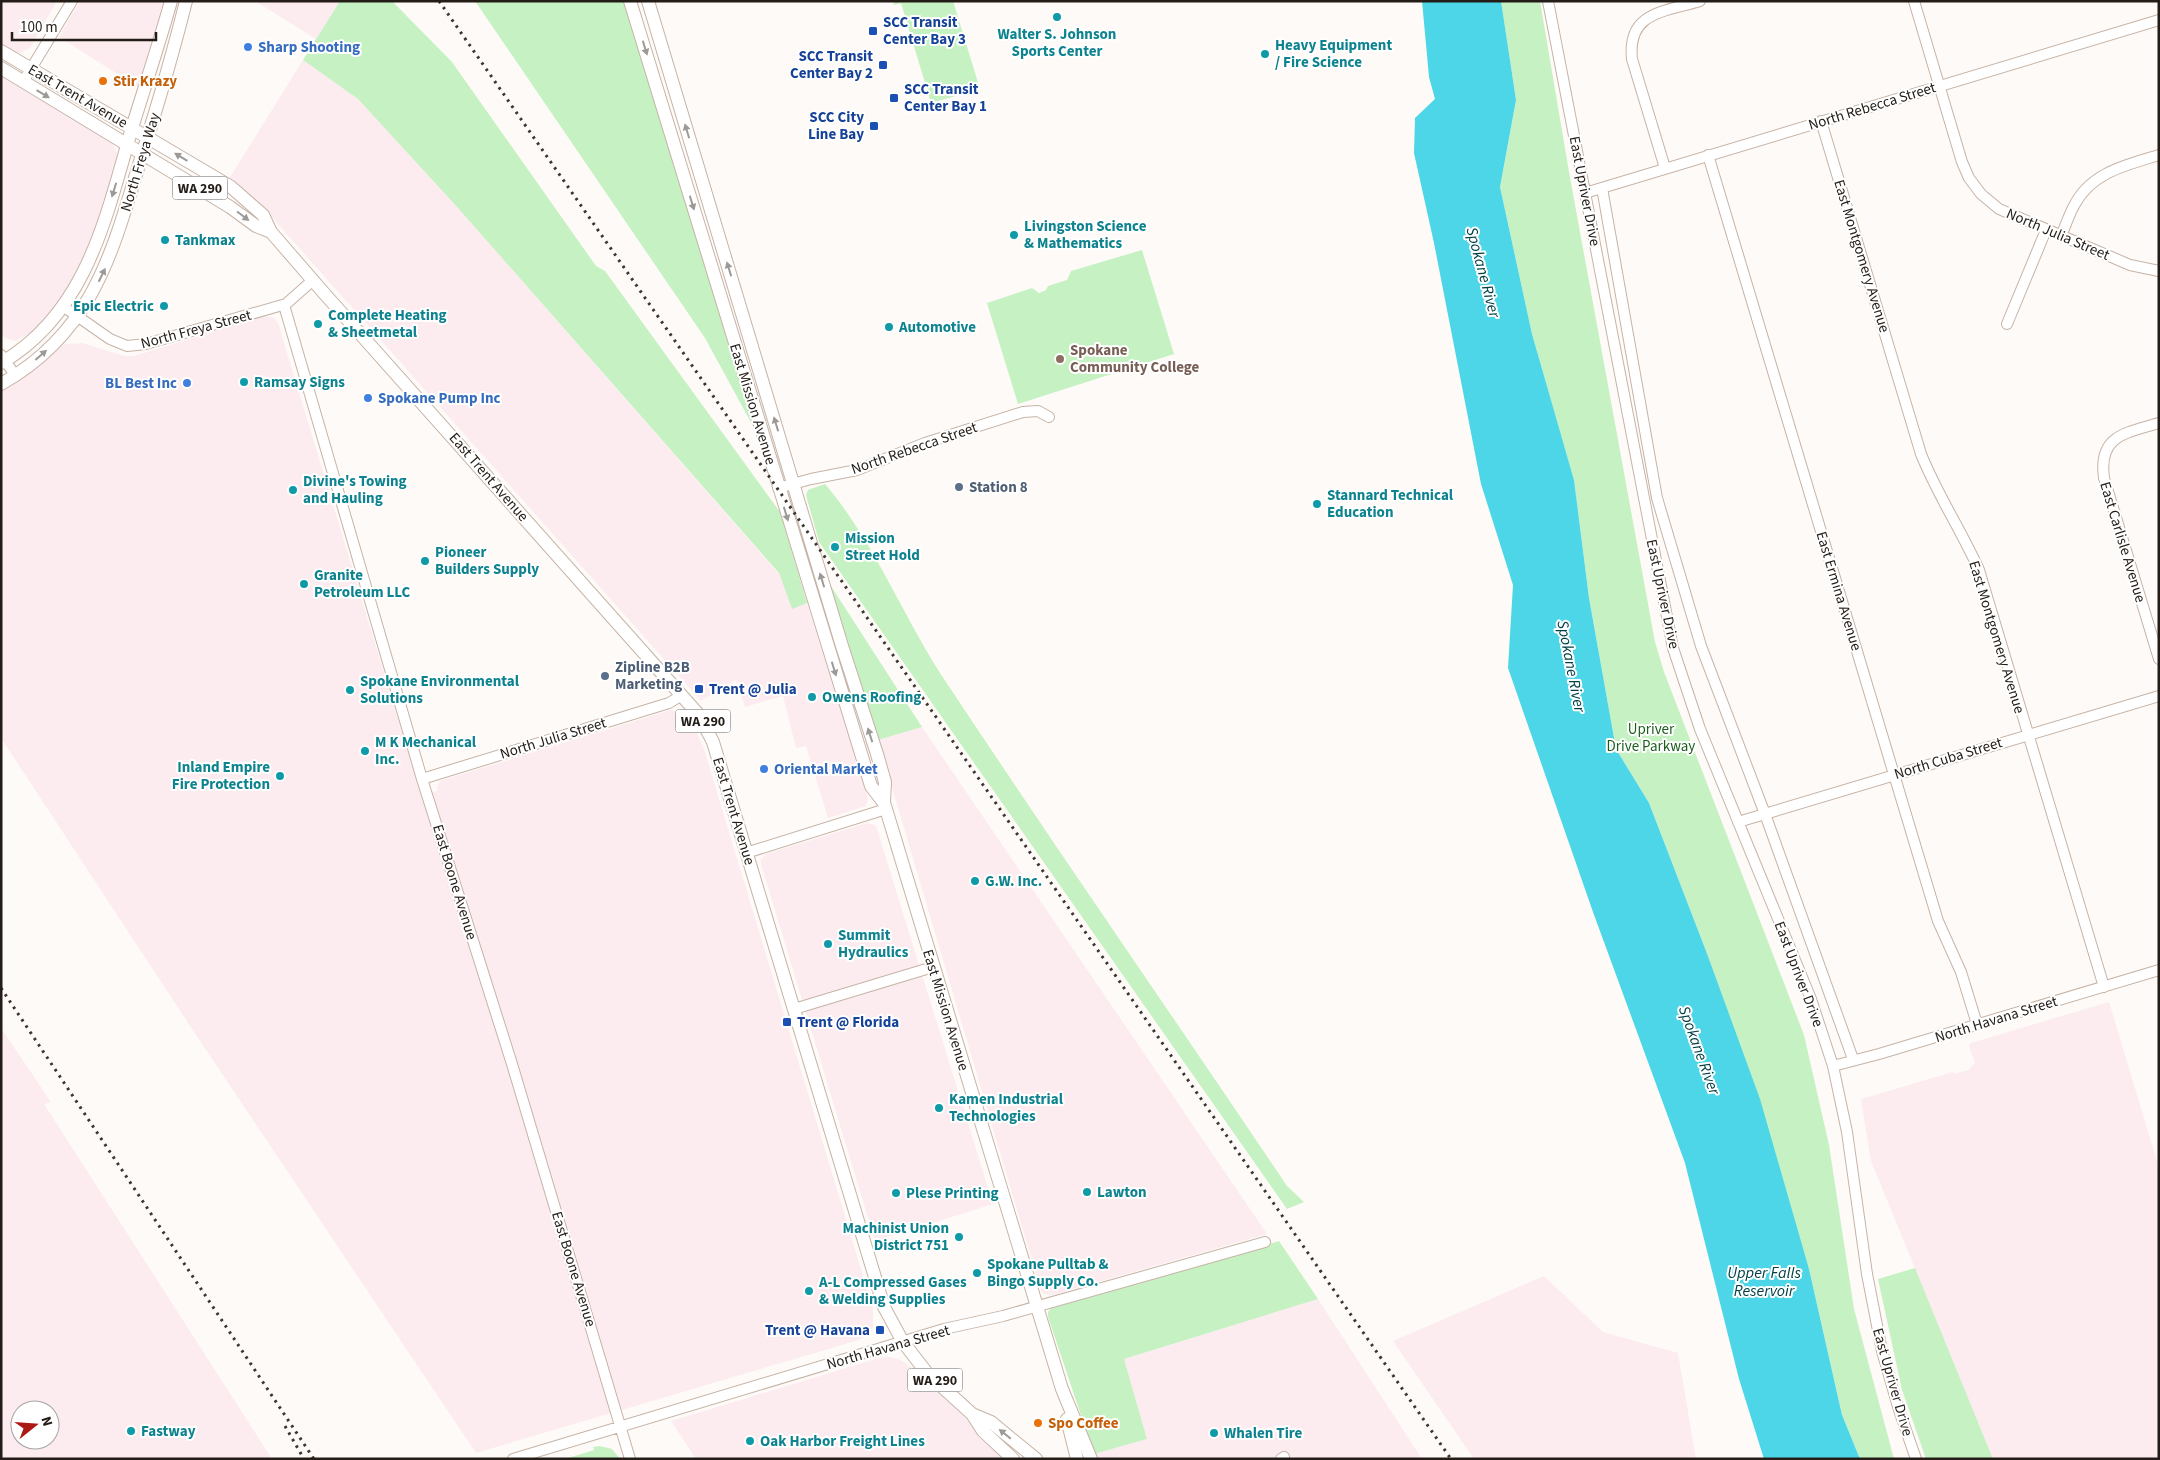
<svg xmlns="http://www.w3.org/2000/svg" width="2160" height="1460" viewBox="0 0 2160 1460" font-family="'Source Sans 3',sans-serif">
	<style>
		.industrial { fill: #fcecf0; fill-rule: evenodd }
		.green { fill: #c6f1c3 }
		.water { fill: #4cd6e7 }
		.lines { fill: none; stroke-linecap: round; stroke-linejoin: round }
		.minor-casing { stroke: #c6b3a6; stroke-width: 12 }
		.major-casing { stroke: #c6b3a6; stroke-width: 14 }
		.minor { stroke: #fff; stroke-width: 10 }
		.major { stroke: #fff; stroke-width: 12 }
		.rail { stroke: #3c3530; stroke-width: 3; stroke-dasharray: 2.5 5; stroke-linecap: butt }
		.oneway { fill: #9c9997 }
		.culture-dot { fill: #0f9aa8; stroke: #fff; stroke-width: 2 }
		.transit-dot { fill: #1a4fb4; stroke: #fff; stroke-width: 2 }
		.shop-dot { fill: #3f7fe0; stroke: #fff; stroke-width: 2 }
		.food-dot { fill: #e8710a; stroke: #fff; stroke-width: 2 }
		.education-dot { fill: #8d6e63; stroke: #fff; stroke-width: 2 }
		.service-dot { fill: #5c6f8a; stroke: #fff; stroke-width: 2 }
		.labels { text-anchor: middle; stroke-width: 4; stroke-linejoin: round; paint-order: stroke }
		.shield { fill: #fff; stroke: #65605d; stroke-width: 1 }
		.shield-label { font-size: 14px; font-weight: bold; fill: #231c17 }
		.transit-label { font-size: 15px; font-weight: bold; fill: #164399; stroke: #fff; text-anchor: start }
		.culture-label { font-size: 15px; font-weight: bold; fill: #0d838f; stroke: #fff; text-anchor: start }
		.shop-label { font-size: 15px; font-weight: bold; fill: #366cbe; stroke: #fff; text-anchor: start }
		.food-label { font-size: 15px; font-weight: bold; fill: #c56008; stroke: #fff; text-anchor: start }
		.street-label { font-size: 15px; fill: #231c17; stroke: #fff }
		.education-label { font-size: 15px; font-weight: bold; fill: #785e54; stroke: #fff; text-anchor: start }
		.service-label { font-size: 15px; font-weight: bold; fill: #4e5e75; stroke: #fff; text-anchor: start }
		.park-label { font-size: 15px; fill: #1c5d1b; stroke: #fff }
		.water-label { font-size: 16px; font-style: italic; fill: #004047; stroke: #fff }
	</style>
	<rect width="100%" height="100%" fill="#fefaf7"/>
	<path class="industrial" d="M1 1H57L30 48 20 53 15 52 1 45Z
		M80 1H164L138 87 59 37Z
		M255 1H340L316 39Z
		M303 60 358 99 458 208 779 574 792 608 807 603 868 798 866 806 828 818 806 746 796 748 783 696 745 707 736 680 701 701 269 214 229 179Z
		M1 73 112 142 118 156 90 246 67 290 49 315 30 333 16 341 5 338 1 333Z
		M264 316 274 318 278 323 421 795 437 791 438 784 440 781 671 710 681 712 695 729 704 749 873 1309V1327L867 1335 859 1340 476 1453 194 1032 1 738V390L56 348 65 344 82 343 124 356H134Z
		M922 727 1267 1234 1052 1295 1044 1294 1041 1291 878 740Z
		M867 823 875 825 877 829 993 1204 875 1241 761 864V860L766 854Z
		M2109 1002 2159 1168V1459H1993L1871 1161 1861 1099 1953 1072 1955 1074 1968 1070 1975 1063 1969 1046 1971 1043Z
		M1 1028 51 1102 44 1104 272 1459H1ZM20 1410H50V1440H20Z
		M1544 1276 1603 1332 1678 1353 1696 1459H1474L1393 1341Z
		M1318 1299 1422 1459H1096L1094 1454 1147 1439 1124 1359Z
		M889 1357 898 1359 907 1364 1009 1459H696L671 1421 879 1358Z"/>
	<path class="green" d="M340 1H392L452 62 596 266 605 271 780 512 807 603 792 609 779 573 458 208 358 99 303 60Z
		M475 1H624L754 428 705 338Z
		M893 1H953L980 89 931 103 901 3 894 5Z
		M1501 1H1540L1569 172 1655 642 1664 672 1804 1035 1829 1145 1854 1309 1894 1459H1860L1842 1415 1809 1269 1706 951 1649 803 1616 749 1589 598 1574 480 1532 334 1500 187 1516 100Z
		M1142 250 1174 354 1018 404 987 303 1032 288 1039 293 1046 290 1048 286 1067 280 1071 271Z
		M825 484C876 544 903 618 946 682 1058 851 1174 1018 1287 1186L1304 1202 1287 1209 819 542 806 495 808 490Z
		M829 583 922 727 878 740Z
		M1279 1241 1318 1299 1124 1359 1147 1439 1094 1454 1048 1317V1312L1051 1308Z
		M1915 1268 1993 1459H1926L1902 1390 1878 1279Z
		M600 1446 612 1449 620 1459H565L594 1450 593 1447Z"/>
	<path class="water" d="M1422 1H1501L1516 100 1500 187 1532 334 1574 480 1589 598 1616 749 1649 803 1706 951 1760 1099 1809 1269 1842 1415 1860 1459H1764L1739 1379 1685 1163 1593 912 1508 668 1513 585 1481 484 1434 243 1414 153 1415 118 1435 99 1429 77Z"/>
	<g class="lines">
		<defs>
			<path id="minor" d="M1548 1 1673 648 1700 729 1811 999 1833 1066 1847 1132 1867 1274 1882 1351 1899 1410 1916 1459
				M1914 1 1962 162 1969 178 1981 194 1999 209 2130 265 2159 271
				M23 82 72 1
				M1821 121 1921 454C1937 494 1961 530 1979 570L2104 987
				M1708 155 1938 921 1961 972 1977 1024
				M1665 168 1632 59C1627 12 1664 12 1700 1
				M1602 188 1657 498 1701 646 1765 814 1853 1059
				M1585 193 2159 20
				M2061 236C2066 225 2069 214 2075 204 2092 172 2127 165 2159 155
				M284 305 422 779 512 1064 630 1459
				M64 307 110 339 127 346 146 344 286 304 313 280
				M2007 324 2046 230
				M1 355 15 375
				M2159 423C2126 433 2098 435 2104 478L2159 659
				M778 488 811 479 857 470 925 443 1023 412 1038 411 1049 417
				M422 779 669 703 682 695
				M1738 822 2159 696
				M746 853 886 809
				M794 1009 933 967
				M1833 1066 1879 1054 2159 970
				M513 1459 944 1329 1003 1316 1265 1242
				M1281 1459 1284 1457"/>
			<path id="major" d="M630 1 871 786 884 803 886 809 1062 1389 1091 1459
				M648 1 842 646 877 754 885 782 884 803
				M1 51 216 178 231 187 263 215 271 232 323 292 699 715 713 742 884 1307 903 1342 927 1373 972 1414 983 1431 1013 1459
				M1 68 230 207 256 226 271 232
				M1 363C87 313 106 217 132 128 145 86 159 44 171 1
				M1 384C95 331 113 249 142 155 158 104 173 53 186 1
				M972 1414 991 1422 1036 1459
				M1067 1419 1077 1459"/>
		</defs>
		<use href="#minor" class="minor-casing"/>
		<use href="#major" class="major-casing"/>
		<use href="#minor" class="minor"/>
		<use href="#major" class="major"/>
		<path class="rail" d="M439 1 1451 1459
			M1 988 314 1459
			M285 1426 304 1459"/>
	</g>
	<defs><path id="oneway-solid" d="M-6-.8H1V-3.2L6.5 0L1 3.2V.8H-6Z" transform="scale(1.25)"/></defs>
	<g class="oneway">
		<use href="#oneway-solid" transform="translate(645 48) rotate(73)"/>
		<use href="#oneway-solid" transform="translate(43 94) rotate(31)"/>
		<use href="#oneway-solid" transform="translate(687 131) rotate(-107)"/>
		<use href="#oneway-solid" transform="translate(181 157) rotate(-149)"/>
		<use href="#oneway-solid" transform="translate(114 190) rotate(107)"/>
		<use href="#oneway-solid" transform="translate(692 203) rotate(73)"/>
		<use href="#oneway-solid" transform="translate(243 216) rotate(37)"/>
		<use href="#oneway-solid" transform="translate(729 269) rotate(-107)"/>
		<use href="#oneway-solid" transform="translate(102 275) rotate(-64)"/>
		<use href="#oneway-solid" transform="translate(41 355) rotate(-41)"/>
		<use href="#oneway-solid" transform="translate(776 424) rotate(-107)"/>
		<use href="#oneway-solid" transform="translate(786 514) rotate(73)"/>
		<use href="#oneway-solid" transform="translate(822 580) rotate(-107)"/>
		<use href="#oneway-solid" transform="translate(834 669) rotate(73)"/>
		<use href="#oneway-solid" transform="translate(870 735) rotate(-108)"/>
		<use href="#oneway-solid" transform="translate(1005 1434) rotate(-141)"/>
	</g>
	<g class="culture-dot">
		<circle cx="1057" cy="17" r="5"/>
		<circle cx="1265" cy="54" r="5"/>
		<circle cx="1014" cy="235" r="5"/>
		<circle cx="165" cy="240" r="5"/>
		<circle cx="164" cy="306" r="5"/>
		<circle cx="318" cy="324" r="5"/>
		<circle cx="889" cy="327" r="5"/>
		<circle cx="244" cy="382" r="5"/>
		<circle cx="293" cy="490" r="5"/>
		<circle cx="1317" cy="504" r="5"/>
		<circle cx="835" cy="547" r="5"/>
		<circle cx="425" cy="561" r="5"/>
		<circle cx="304" cy="584" r="5"/>
		<circle cx="350" cy="690" r="5"/>
		<circle cx="812" cy="697" r="5"/>
		<circle cx="365" cy="751" r="5"/>
		<circle cx="280" cy="776" r="5"/>
		<circle cx="975" cy="881" r="5"/>
		<circle cx="828" cy="944" r="5"/>
		<circle cx="939" cy="1108" r="5"/>
		<circle cx="1087" cy="1192" r="5"/>
		<circle cx="896" cy="1193" r="5"/>
		<circle cx="959" cy="1237" r="5"/>
		<circle cx="977" cy="1273" r="5"/>
		<circle cx="809" cy="1291" r="5"/>
		<circle cx="131" cy="1431" r="5"/>
		<circle cx="1214" cy="1433" r="5"/>
		<circle cx="750" cy="1441" r="5"/>
	</g>
	<g class="transit-dot">
		<rect x="868" y="26" width="10" height="10" rx="2.5"/>
		<rect x="878" y="60" width="10" height="10" rx="2.5"/>
		<rect x="889" y="93" width="10" height="10" rx="2.5"/>
		<rect x="869" y="121" width="10" height="10" rx="2.5"/>
		<rect x="694" y="684" width="10" height="10" rx="2.5"/>
		<rect x="782" y="1017" width="10" height="10" rx="2.5"/>
		<rect x="875" y="1325" width="10" height="10" rx="2.5"/>
	</g>
	<g class="shop-dot">
		<circle cx="248" cy="47" r="5"/>
		<circle cx="187" cy="383" r="5"/>
		<circle cx="368" cy="398" r="5"/>
		<circle cx="764" cy="769" r="5"/>
	</g>
	<g class="food-dot">
		<circle cx="103" cy="81" r="5"/>
		<circle cx="1038" cy="1423" r="5"/>
	</g>
	<circle class="education-dot" cx="1060" cy="359" r="5"/>
	<g class="service-dot">
		<circle cx="959" cy="487" r="5"/>
		<circle cx="605" cy="676" r="5"/>
	</g>
	<g class="labels">
		<g class="shield">
			<rect x="172.5" y="176.5" width="55" height="23" rx="4"/>
			<rect x="675.5" y="709.5" width="55" height="23" rx="4"/>
			<rect x="907.5" y="1368.5" width="55" height="23" rx="4"/>
		</g>
		<g class="shield-label">
			<text x="200" y="193">WA 290</text>
			<text x="703" y="726">WA 290</text>
			<text x="935" y="1385">WA 290</text>
		</g>
		<g class="transit-label">
			<text x="883" y="27">SCC Transit<tspan x="883" dy="17">Center Bay 3</tspan></text>
			<text x="873" y="61" text-anchor="end">SCC Transit<tspan x="873" dy="17">Center Bay 2</tspan></text>
			<text x="904" y="94">SCC Transit<tspan x="904" dy="17">Center Bay 1</tspan></text>
			<text x="864" y="122" text-anchor="end">SCC City<tspan x="864" dy="17">Line Bay</tspan></text>
			<text x="709" y="694">Trent @ Julia</text>
			<text x="797" y="1027">Trent @ Florida</text>
			<text x="870" y="1335" text-anchor="end">Trent @ Havana</text>
		</g>
		<g class="culture-label">
			<text x="1057" y="39" text-anchor="middle">Walter S. Johnson<tspan x="1057" dy="17">Sports Center</tspan></text>
			<text x="1275" y="50">Heavy Equipment<tspan x="1275" dy="17">/ Fire Science</tspan></text>
			<text x="1024" y="231">Livingston Science<tspan x="1024" dy="17">&amp; Mathematics</tspan></text>
			<text x="175" y="245">Tankmax</text>
			<text x="154" y="311" text-anchor="end">Epic Electric</text>
			<text x="328" y="320">Complete Heating<tspan x="328" dy="17">&amp; Sheetmetal</tspan></text>
			<text x="899" y="332">Automotive</text>
			<text x="254" y="387">Ramsay Signs</text>
			<text x="303" y="486">Divine's Towing<tspan x="303" dy="17">and Hauling</tspan></text>
			<text x="1327" y="500">Stannard Technical<tspan x="1327" dy="17">Education</tspan></text>
			<text x="845" y="543">Mission<tspan x="845" dy="17">Street Hold</tspan></text>
			<text x="435" y="557">Pioneer<tspan x="435" dy="17">Builders Supply</tspan></text>
			<text x="314" y="580">Granite<tspan x="314" dy="17">Petroleum LLC</tspan></text>
			<text x="360" y="686">Spokane Environmental<tspan x="360" dy="17">Solutions</tspan></text>
			<text x="822" y="702">Owens Roofing</text>
			<text x="375" y="747">M K Mechanical<tspan x="375" dy="17">Inc.</tspan></text>
			<text x="270" y="772" text-anchor="end">Inland Empire<tspan x="270" dy="17">Fire Protection</tspan></text>
			<text x="985" y="886">G.W. Inc.</text>
			<text x="838" y="940">Summit<tspan x="838" dy="17">Hydraulics</tspan></text>
			<text x="949" y="1104">Kamen Industrial<tspan x="949" dy="17">Technologies</tspan></text>
			<text x="1097" y="1197">Lawton</text>
			<text x="906" y="1198">Plese Printing</text>
			<text x="949" y="1233" text-anchor="end">Machinist Union<tspan x="949" dy="17">District 751</tspan></text>
			<text x="987" y="1269">Spokane Pulltab &amp;<tspan x="987" dy="17">Bingo Supply Co.</tspan></text>
			<text x="819" y="1287">A-L Compressed Gases<tspan x="819" dy="17">&amp; Welding Supplies</tspan></text>
			<text x="141" y="1436">Fastway</text>
			<text x="1224" y="1438">Whalen Tire</text>
			<text x="760" y="1446">Oak Harbor Freight Lines</text>
		</g>
		<g class="shop-label">
			<text x="258" y="52">Sharp Shooting</text>
			<text x="177" y="388" text-anchor="end">BL Best Inc</text>
			<text x="378" y="403">Spokane Pump Inc</text>
			<text x="774" y="774">Oriental Market</text>
		</g>
		<g class="food-label">
			<text x="113" y="86">Stir Krazy</text>
			<text x="1048" y="1428">Spo Coffee</text>
		</g>
		<g class="street-label">
			<text transform="translate(78 96) rotate(30)" y="5">East Trent Avenue</text>
			<text transform="translate(1872 106) rotate(-17)" y="5">North Rebecca Street</text>
			<text transform="translate(140 162) rotate(-73)" y="5">North Freya Way</text>
			<text transform="translate(1585 191) rotate(79)" y="5">East Upriver Drive</text>
			<text transform="translate(2058 234) rotate(23)" y="5">North Julia Street</text>
			<text transform="translate(1862 256) rotate(73)" y="5">East Montgomery Avenue</text>
			<text transform="translate(196 329) rotate(-15)" y="5">North Freya Street</text>
			<text transform="translate(753 404) rotate(73)" y="5">East Mission Avenue</text>
			<text transform="translate(914 448) rotate(-19)" y="5">North Rebecca Street</text>
			<text transform="translate(489 477) rotate(49)" y="5">East Trent Avenue</text>
			<text transform="translate(2123 542) rotate(73)" y="5">East Carlisle Avenue</text>
			<text transform="translate(1839 591) rotate(73)" y="5">East Ermina Avenue</text>
			<text transform="translate(1663 594) rotate(78)" y="5">East Upriver Drive</text>
			<text transform="translate(1997 637) rotate(73)" y="5">East Montgomery Avenue</text>
			<text transform="translate(553 738) rotate(-17)" y="5">North Julia Street</text>
			<text transform="translate(1948 758) rotate(-17)" y="5">North Cuba Street</text>
			<text transform="translate(734 811) rotate(73)" y="5">East Trent Avenue</text>
			<text transform="translate(455 882) rotate(73)" y="5">East Boone Avenue</text>
			<text transform="translate(1799 974) rotate(69)" y="5">East Upriver Drive</text>
			<text transform="translate(946 1010) rotate(73)" y="5">East Mission Avenue</text>
			<text transform="translate(1996 1019) rotate(-17)" y="5">North Havana Street</text>
			<text transform="translate(574 1269) rotate(73)" y="5">East Boone Avenue</text>
			<text transform="translate(888 1347) rotate(-16)" y="5">North Havana Street</text>
			<text transform="translate(1893 1382) rotate(74)" y="5">East Upriver Drive</text>
		</g>
		<g class="education-label">
			<text x="1070" y="355">Spokane<tspan x="1070" dy="17">Community College</tspan></text>
		</g>
		<g class="service-label">
			<text x="969" y="492">Station 8</text>
			<text x="615" y="672">Zipline B2B<tspan x="615" dy="17">Marketing</tspan></text>
		</g>
		<g class="park-label">
			<text x="1651" y="734">Upriver<tspan x="1651" dy="17">Drive Parkway</tspan></text>
		</g>
		<g class="water-label">
			<text transform="translate(1484 272) rotate(75)" y="6">Spokane River</text>
			<text transform="translate(1572 666) rotate(79)" y="6">Spokane River</text>
			<text transform="translate(1700 1050) rotate(70)" y="6">Spokane River</text>
			<text x="1764" y="1278">Upper Falls<tspan x="1764" dy="18">Reservoir</tspan></text>
		</g>
	</g>
	<rect width="2160" height="1460" fill="none" stroke="#231c17" stroke-width="5"/>
	<g transform="translate(35 1425) rotate(73)"><circle r="24" fill="#ffffff" stroke="#a7a4a2"/>
	<path d="M0-4L9 19L0 12L-9 19Z" fill="#ab1915"/>
	<text y="-8" font-size="14" font-weight="bold" text-anchor="middle" fill="#231c17">N</text>
	</g>
	<path d="M12 32v8h144v-8" fill="none" stroke="#231c17" stroke-width="2.5"/>
	<text x="20" y="32" font-size="15" fill="#231c17" stroke="#ffffff" stroke-width="4" paint-order="stroke">100 m</text>
</svg>
